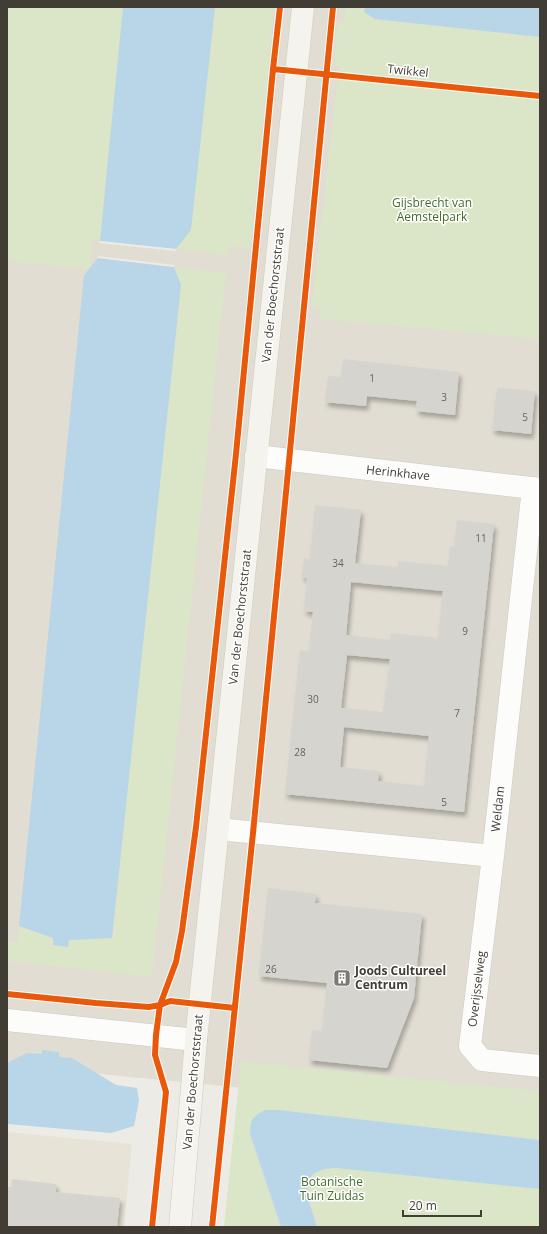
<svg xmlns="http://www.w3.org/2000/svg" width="547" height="1234" viewBox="0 0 547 1234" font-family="'Open Sans',sans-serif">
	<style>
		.residential { fill: #e1ddd3 }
		.education { fill: #e7e3d6 }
		.green { fill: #dae6c7 }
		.water { fill: #b9d5e8 }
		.pier { fill: #edebe6 }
		.building { fill: #d6d4cf; fill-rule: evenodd; filter: url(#shadow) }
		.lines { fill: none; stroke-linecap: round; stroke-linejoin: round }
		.street-casing { stroke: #cbc9c4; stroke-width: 23 }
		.secondary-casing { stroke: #cdcabf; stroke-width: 23 }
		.street { stroke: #fcfcfb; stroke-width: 22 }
		.secondary { stroke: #f5f3ed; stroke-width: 22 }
		.cycleway-casing { stroke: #fff; stroke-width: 8 }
		.cycleway { stroke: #e8590c; stroke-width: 6 }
		.labels { text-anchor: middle; stroke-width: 3; stroke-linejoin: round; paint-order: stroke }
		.number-label { font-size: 10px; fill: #67635c }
		.street-label { font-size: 12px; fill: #413c34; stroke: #fff }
		.park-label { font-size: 12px; fill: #446d2d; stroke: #fff }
		.poi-label { font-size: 12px; font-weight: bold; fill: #413c34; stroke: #fff; text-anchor: start }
	</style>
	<defs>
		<filter id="shadow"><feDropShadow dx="2.5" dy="4.5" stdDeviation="2" flood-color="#0004"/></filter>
	</defs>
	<rect width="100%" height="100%" fill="#edebe6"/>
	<path class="residential" d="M7 7H540V1117L7 1065Z"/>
	<path class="education" d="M7 1132 132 1144 124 1227H7Z"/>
	<path class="green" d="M7 7H274L250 248 229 246 228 255 176 249 182 241 100 233V241L92 240 90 270 7 261Z
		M346 7H540V339L319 319 320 307 312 306 339 66 334 65 338 22H344Z
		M174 267 226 273 152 977 7 961V942H18L19 926 54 938 53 945 68 947 69 940 112 937 181 285Z
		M241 1061 540 1091V1140L279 1110H265L250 1134 281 1227H224Z
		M311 1148 540 1173V1227H306L282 1177Z"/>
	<path class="water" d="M123 7H215L191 230 176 249 100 241Z
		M365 7H540V37L375 19 364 12Z
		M98 258 174 267 181 285 112 938 69 940 68 947 53 945V938L19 926 84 275Z
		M42 1050 59 1052V1057L72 1058 116 1085 137 1088 139 1101 134 1126 111 1133 7 1124V1063L27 1053 42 1054Z
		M265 1110H279L540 1140V1189L337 1168C293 1169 309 1199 317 1227H281L250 1134C250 1120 253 1116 265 1110Z"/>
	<path class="pier" d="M100 241 176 249V251L99 243Z
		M98 256 174 265V267L98 258Z"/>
	<path class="building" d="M343 359 459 372 455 415 416 411 417 401 367 396 366 406 325 402 328 376 341 377Z
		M497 388 535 391 531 434 492 430Z
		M315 505 361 510 355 563 398 567V561L448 566 450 546 454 547 457 520 494 524 464 812 285 794 300 650 309 651 313 612 304 611 307 578 302 577 304 558 310 559ZM351 582 443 591 438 638 391 633 390 640 346 635ZM347 655 390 659 383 712 341 708ZM344 727 429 736 424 786 378 781 379 771 340 767Z
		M268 888 316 894 315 903 422 914 414 998 387 1068 309 1060 312 1030 322 1031 327 983 259 976Z
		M12 1179 56 1184V1192L120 1198 117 1227H7V1187H11Z"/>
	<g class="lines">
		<defs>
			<path id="street" d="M256 456 540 489
				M533 488 493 856 470 1046 482 1060 540 1066
				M218 829 493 856
				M7 1020 196 1040"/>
			<path id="secondary" d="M180 1227 196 1040 303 7"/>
		</defs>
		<use href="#street" class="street-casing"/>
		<use href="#secondary" class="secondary-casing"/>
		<use href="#street" class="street"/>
		<use href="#secondary" class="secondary"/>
		<defs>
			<path id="cycleway" d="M273 69 540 96
				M7 994 96 1003 149 1007 160 1005 170 1001 235 1008
				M152 1227 166 1092 155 1055 156 1035 160 1005 176 962 182 931 196 827 236 454 273 69 280 7
				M212 1227 253 833 333 7"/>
		</defs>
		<use href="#cycleway" class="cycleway-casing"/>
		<use href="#cycleway" class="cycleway"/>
	</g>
	<defs>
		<symbol id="building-square" viewBox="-11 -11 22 22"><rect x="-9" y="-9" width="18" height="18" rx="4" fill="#7d7972" stroke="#fff"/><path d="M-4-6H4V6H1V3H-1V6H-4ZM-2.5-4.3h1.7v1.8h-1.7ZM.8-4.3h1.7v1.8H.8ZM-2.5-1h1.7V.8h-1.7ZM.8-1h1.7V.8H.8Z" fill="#fff"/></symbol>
	</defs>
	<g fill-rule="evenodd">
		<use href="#building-square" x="332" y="968" width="20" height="20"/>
	</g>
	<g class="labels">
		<g class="number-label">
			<text x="372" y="382">1</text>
			<text x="444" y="401">3</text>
			<text x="525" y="421">5</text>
			<text x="481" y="542">11</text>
			<text x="338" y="567">34</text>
			<text x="465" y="635">9</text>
			<text x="313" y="703">30</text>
			<text x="457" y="717">7</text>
			<text x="300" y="756">28</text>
			<text x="444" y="806">5</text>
			<text x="271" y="973">26</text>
		</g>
		<g class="street-label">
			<text transform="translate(408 71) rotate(6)" y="4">Twikkel</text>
			<text transform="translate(273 295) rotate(-84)" y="4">Van der Boechorststraat</text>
			<text transform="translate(398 473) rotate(6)" y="4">Herinkhave</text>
			<text transform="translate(240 617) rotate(-84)" y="4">Van der Boechorststraat</text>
			<text transform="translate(498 809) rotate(-84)" y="4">Weldam</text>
			<text transform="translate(477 989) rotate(-83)" y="4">Overijsselweg</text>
			<text transform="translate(193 1082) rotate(-85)" y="4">Van der Boechorststraat</text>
		</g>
		<g class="park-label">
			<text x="432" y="207">Gijsbrecht van<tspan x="432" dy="14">Aemstelpark</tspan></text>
			<text x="332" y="1186">Botanische<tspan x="332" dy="14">Tuin Zuidas</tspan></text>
		</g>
		<g class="poi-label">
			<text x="355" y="975">Joods Cultureel<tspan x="355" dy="14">Centrum</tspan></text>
		</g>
	</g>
	<rect width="547" height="1234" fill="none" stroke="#413c34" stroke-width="16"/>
	<path d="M403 1210v6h78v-6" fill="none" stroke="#413c34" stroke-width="2"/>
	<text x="409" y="1210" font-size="12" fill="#413c34" stroke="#ffffff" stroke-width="3" paint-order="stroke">20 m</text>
</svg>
